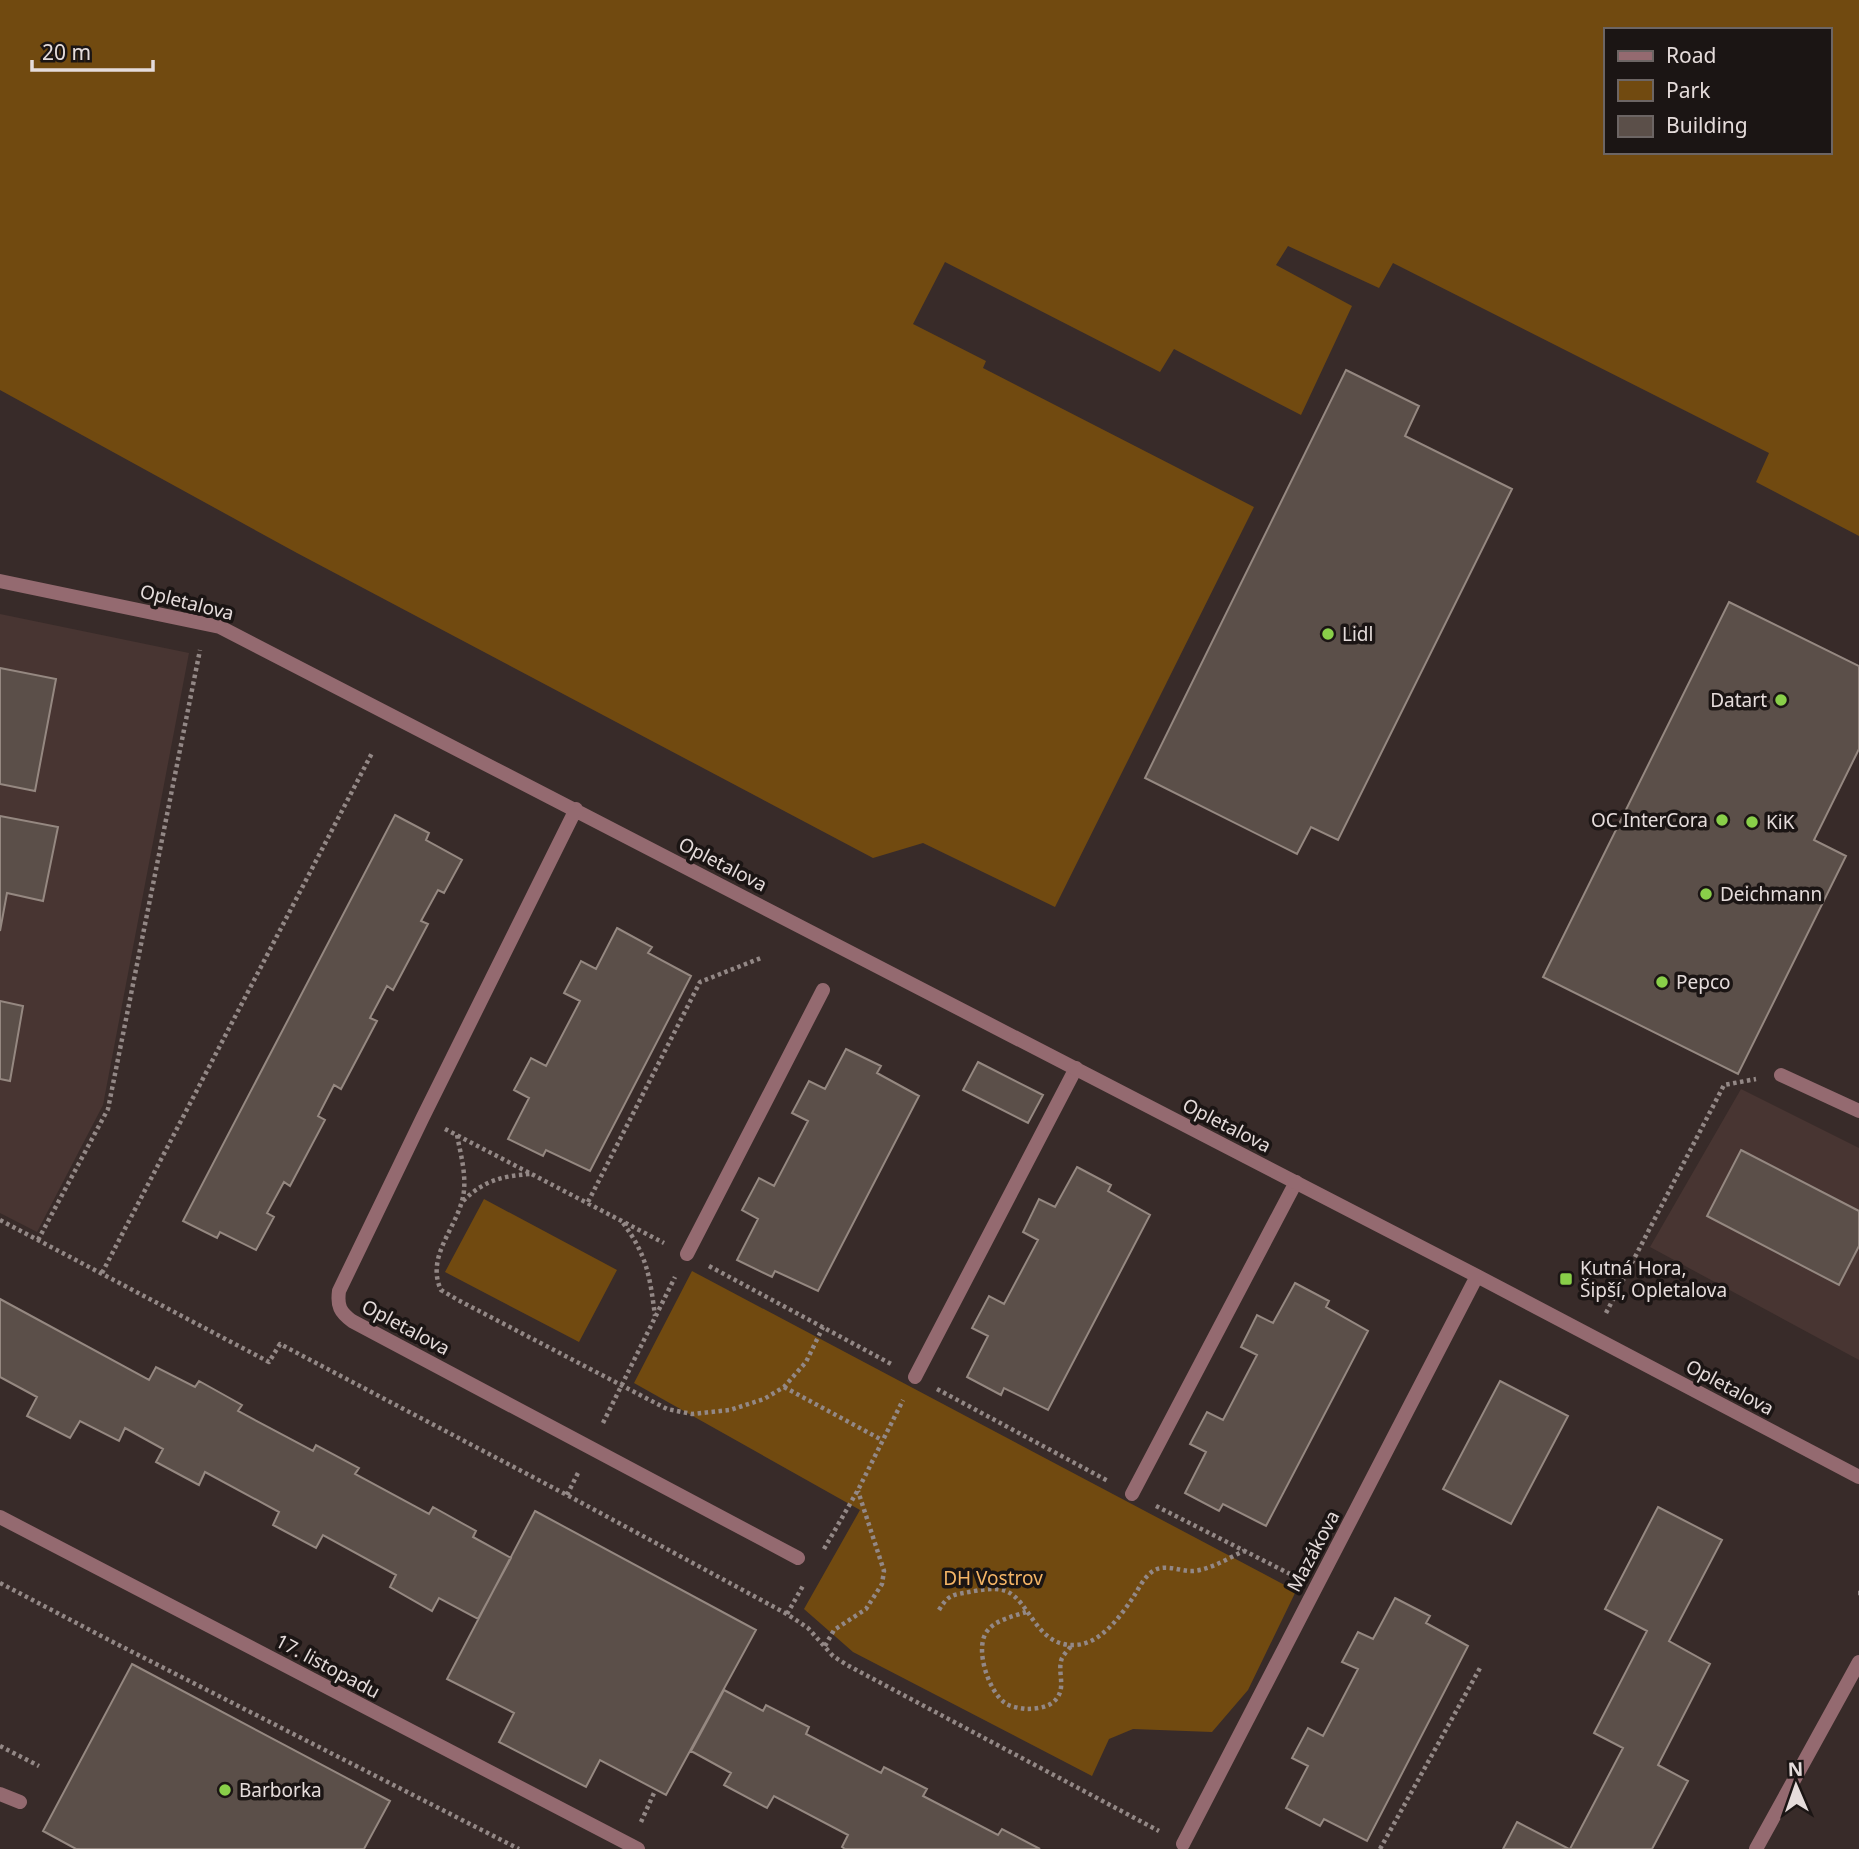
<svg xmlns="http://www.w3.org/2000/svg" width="1859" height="1849" viewBox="0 0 1859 1849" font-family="'Noto Sans',sans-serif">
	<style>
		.built { fill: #483532 }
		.green { fill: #714a10; fill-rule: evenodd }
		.building { fill: #5b4f49; stroke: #958881; stroke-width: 2 }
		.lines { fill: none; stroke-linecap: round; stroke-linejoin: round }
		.path { stroke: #938886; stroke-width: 4.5; stroke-dasharray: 3.5 3.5; stroke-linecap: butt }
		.service { stroke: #946a70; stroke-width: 14 }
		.minor { stroke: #946a70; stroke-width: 14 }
		.poi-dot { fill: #89cf49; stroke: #1b1514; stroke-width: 2.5 }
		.labels { text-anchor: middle; stroke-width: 7; stroke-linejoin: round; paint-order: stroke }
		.street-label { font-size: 19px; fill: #e5dcdb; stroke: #1b1514 }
		.poi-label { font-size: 19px; fill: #e5dcdb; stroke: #1b1514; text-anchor: start }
		.park-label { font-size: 19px; fill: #f5b566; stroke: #1b1514 }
	</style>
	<rect width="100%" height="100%" fill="#382b29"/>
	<path class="built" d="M0 614 189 653 103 1105 37 1232 0 1213Z
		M1741 1089 1859 1148V1360L1650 1247Z"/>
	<path class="green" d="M0 0H1859V536L1756 482 1769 453 1393 263 1379 288 1288 246 1276 265 1352 306 1301 415 1174 349 1160 372 945 262 913 324 986 361 983 368 1254 507 1055 907 923 843 873 858 297 553 0 390ZM1605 30H1829V152H1605Z
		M484 1199 617 1270 579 1342 445 1272Z
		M692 1271 1296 1591 1248 1690 1212 1732 1133 1729 1109 1739 1092 1776 853 1652 804 1609 860 1510 634 1383Z"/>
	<path class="building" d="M1346 370 1419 406 1405 436 1512 489 1338 840 1311 827 1297 854 1145 778Z
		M1729 602 1859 666V749L1814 840 1846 856 1738 1074 1543 977Z
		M0 668 56 679 35 791 0 784Z
		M395 815 429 833 426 840 462 860 444 893 438 890 421 921 428 924 393 990 387 986 370 1018 377 1021 341 1089 334 1085 318 1116 325 1120 290 1186 284 1182 267 1213 274 1217 256 1250 220 1232 217 1238 183 1221Z
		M0 816 58 827 43 901 7 893 0 931Z
		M617 928 652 947 648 953 691 976 590 1171 546 1150 543 1156 508 1139 529 1098 514 1090 531 1058 546 1066 580 1001 564 993 581 961 596 969Z
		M0 1001 23 1006 10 1081 0 1079Z
		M846 1049 881 1066 877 1073 919 1096 818 1291 775 1271 772 1277 737 1260 758 1219 742 1210 759 1178 774 1186 808 1121 792 1113 809 1081 825 1089Z
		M978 1062 1043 1095 1028 1123 963 1090Z
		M1741 1150 1859 1211V1246L1839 1285 1707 1216Z
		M1077 1167 1111 1185 1108 1191 1150 1215 1048 1410 1004 1388 1001 1395 967 1377 988 1336 972 1328 989 1296 1004 1304 1038 1240 1023 1232 1039 1199 1055 1207Z
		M1295 1283 1329 1301 1326 1307 1368 1331 1266 1526 1223 1504 1219 1511 1185 1493 1206 1452 1190 1444 1207 1412 1223 1420 1257 1355 1241 1347 1257 1315 1273 1323Z
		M0 1299 149 1380 156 1367 195 1387 199 1381 242 1405 238 1411 313 1451 316 1445 359 1468 355 1474 429 1514 433 1507 476 1531 473 1537 511 1558 478 1619 439 1598 432 1611 390 1587 396 1575 323 1535 316 1548 273 1525 279 1512 205 1472 199 1485 156 1462 163 1449 125 1428 119 1441 80 1421 70 1438 27 1416 37 1397 0 1377Z
		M1500 1381 1568 1416 1511 1524 1443 1489Z
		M1658 1507 1722 1540 1669 1641 1710 1664 1658 1765 1688 1781 1652 1849H1570L1623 1748 1594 1733 1647 1631 1605 1609Z
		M535 1511 756 1630 666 1795 600 1760 586 1787 499 1742 514 1713 447 1679Z
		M1395 1598 1430 1616 1426 1623 1468 1646 1367 1841 1324 1819 1320 1826 1286 1808 1308 1766 1292 1758 1308 1728 1323 1736 1358 1669 1342 1662 1358 1632 1373 1639Z
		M132 1664 390 1801 364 1849H76L43 1831Z
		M724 1690 763 1711 766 1705 809 1727 806 1734 881 1773 884 1767 927 1789 923 1796 998 1835 1002 1829 1040 1849H845L842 1847 848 1835 774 1796 767 1808 724 1785 731 1773 691 1751Z
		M1517 1822 1569 1849H1503Z"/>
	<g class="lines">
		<path class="path" d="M445 1129 664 1243
			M457 1135C461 1156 468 1180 462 1201 454 1231 426 1258 441 1290L458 1300 667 1409 692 1414 730 1410 764 1399 784 1387 806 1362 823 1327
			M463 1201C483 1181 502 1176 530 1174
			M588 1202 700 982 761 958
			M0 1220 269 1362 280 1344 567 1495 787 1614 808 1628 833 1656 847 1665 1159 1831
			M623 1223C647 1255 650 1277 655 1316
			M38 1240 108 1109 200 650
			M709 1266 893 1365
			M102 1273 372 753
			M1606 1313 1724 1085 1756 1079
			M784 1387 882 1440
			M937 1389 1108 1481
			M603 1423 675 1277
			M567 1495 579 1471
			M1156 1506 1292 1575
			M824 1549 858 1490 903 1400
			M0 1583 107 1639 519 1849
			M1858 1593H1859
			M939 1610C948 1595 952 1595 969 1592 980 1590 995 1587 1006 1591 1030 1601 1036 1646 1074 1645 1100 1645 1120 1617 1134 1596 1139 1588 1144 1577 1153 1571 1164 1564 1177 1570 1189 1571 1207 1572 1228 1558 1244 1551
			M1026 1612C1014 1616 996 1620 988 1630 973 1647 989 1692 1005 1703 1011 1707 1019 1708 1026 1709 1034 1709 1045 1708 1052 1703 1069 1690 1056 1673 1062 1658 1064 1654 1069 1649 1072 1645
			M787 1614 804 1584
			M825 1646 834 1630 866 1609 882 1584 884 1571 858 1491
			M0 1746 39 1766
			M641 1822 654 1793
			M1380 1849 1480 1668"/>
		<path class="service" d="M1781 1075 1859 1111
			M687 1254 823 990
			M915 1377 1076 1068
			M1132 1494 1296 1182
			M0 1794 20 1802"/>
		<path class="minor" d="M0 581 220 627 1477 1276 1859 1477
			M576 809 423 1117 339 1291C337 1306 340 1312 352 1321L798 1558
			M0 1517 638 1849
			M1183 1844 1477 1276
			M1756 1849 1859 1662"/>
	</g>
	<g class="poi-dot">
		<circle cx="1328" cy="634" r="7"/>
		<circle cx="1781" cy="700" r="7"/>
		<circle cx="1722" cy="820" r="7"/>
		<circle cx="1752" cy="822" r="7"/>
		<circle cx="1706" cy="894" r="7"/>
		<circle cx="1662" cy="982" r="7"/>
		<rect x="1559" y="1272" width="14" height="14" rx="3.5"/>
		<circle cx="225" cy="1790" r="7"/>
	</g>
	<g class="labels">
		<g class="street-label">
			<text transform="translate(187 602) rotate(14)" y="7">Opletalova</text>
			<text transform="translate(723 864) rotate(27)" y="7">Opletalova</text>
			<text transform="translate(1227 1125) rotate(27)" y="7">Opletalova</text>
			<text transform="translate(406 1327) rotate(28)" y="7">Opletalova</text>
			<text transform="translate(1730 1387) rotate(28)" y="7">Opletalova</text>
			<text transform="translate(1313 1551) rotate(-62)" y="7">Mazákova</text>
			<text transform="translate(328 1666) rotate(28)" y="7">17. listopadu</text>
		</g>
		<g class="poi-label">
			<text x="1342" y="641">Lidl</text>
			<text x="1767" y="707" text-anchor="end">Datart</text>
			<text x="1708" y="827" text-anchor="end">OC InterCora</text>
			<text x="1766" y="829">KiK</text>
			<text x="1720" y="901">Deichmann</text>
			<text x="1676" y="989">Pepco</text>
			<text x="1580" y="1275">Kutná Hora,<tspan x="1580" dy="22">Šipší, Opletalova</tspan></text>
			<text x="239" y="1797">Barborka</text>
		</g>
		<g class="park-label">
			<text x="993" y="1585">DH Vostrov</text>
		</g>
	</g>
	<rect x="1604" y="28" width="228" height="126" fill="#1b1514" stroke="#6c6564" stroke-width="2"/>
	<rect x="1618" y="51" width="35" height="10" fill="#946a70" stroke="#6c6564" stroke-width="2"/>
	<text x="1666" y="63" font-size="21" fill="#e5dcdb">Road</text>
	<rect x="1618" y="80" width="35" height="21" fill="#714a10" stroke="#6c6564" stroke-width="2"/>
	<text x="1666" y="98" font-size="21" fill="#e5dcdb">Park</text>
	<rect x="1618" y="116" width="35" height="21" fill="#5b4f49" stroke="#6c6564" stroke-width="2"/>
	<text x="1666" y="133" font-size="21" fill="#e5dcdb">Building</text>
	<g transform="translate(1796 1786) rotate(358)" stroke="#1b1514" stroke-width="5" paint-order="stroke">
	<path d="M0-5L12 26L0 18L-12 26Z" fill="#e5dcdb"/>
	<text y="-10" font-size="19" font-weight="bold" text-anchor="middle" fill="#e5dcdb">N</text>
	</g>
	<path d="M32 60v10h121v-10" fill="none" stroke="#e5dcdb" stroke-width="3.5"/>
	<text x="42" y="60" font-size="21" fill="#e5dcdb" stroke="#1b1514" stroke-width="5" paint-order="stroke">20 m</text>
</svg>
